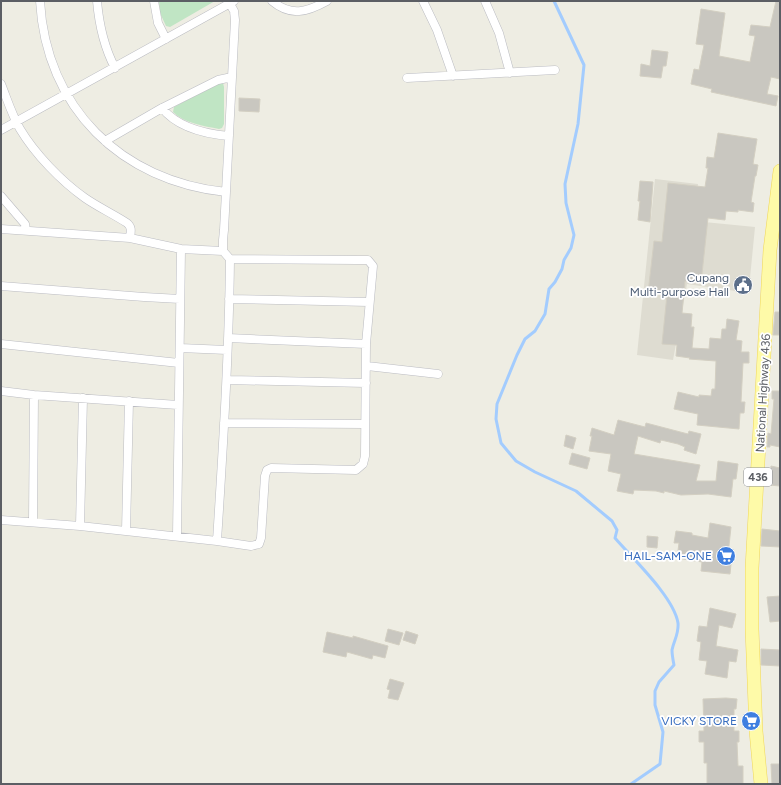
<svg xmlns="http://www.w3.org/2000/svg" width="781" height="785" viewBox="0 0 781 785" font-family="Figtree,sans-serif">
	<style>
		.education { fill: #dedcd1 }
		.green { fill: #c0e5c4 }
		.lines { fill: none; stroke-linecap: round; stroke-linejoin: round }
		.stream { stroke: #a3ccfe; stroke-width: 3 }
		.building { fill: #c9c7c0; stroke: #d3cfc2 }
		.minor-casing { stroke: #bbbcc2; stroke-width: 9 }
		.primary-casing { stroke: #f0d75a; stroke-width: 14 }
		.minor { stroke: #fff; stroke-width: 8 }
		.primary { stroke: #fefaa8; stroke-width: 13 }
		.labels { text-anchor: middle; stroke-width: 3.5; stroke-linejoin: round; paint-order: stroke }
		.shield { fill: #fff; stroke: #8c8e92; stroke-width: 1 }
		.shield-label { font-size: 11px; font-weight: bold; fill: #5b5e64 }
		.service-label { font-size: 12px; fill: #4e5e75; stroke: #fff; text-anchor: end }
		.street-label { font-size: 12px; fill: #5b5e64; stroke: #fff }
		.shop-label { font-size: 12px; fill: #366cbe; stroke: #fff; text-anchor: end }
	</style>
	<rect width="100%" height="100%" fill="#eeede3"/>
	<path class="education" d="M655 179 698 184 694 221 755 227 750 278 736 277 735 291 687 284 673 360 637 355Z"/>
	<path class="green" d="M159 1H215L170 27 166 26 160 13Z
		M219 83H223L224 87V124L222 128 219 129C204 126 184 123 173 112L174 107Z"/>
	<g class="lines">
		<path class="stream" d="M554 1 584 65 578 124 565 184 566 203 574 235 571 248 564 260 562 269 555 282 549 289 545 314 535 331 525 339 517 355 497 404 496 419 501 443 516 461 535 472 576 491 612 521 617 530 615 538C632 558 674 597 678 623 679 634 674 640 672 650 672 654 673 660 674 665L659 682 655 691V705L663 732 660 764 631 784"/>
	</g>
	<path class="building" d="M776 1H780V79L771 77 767 94 778 96 776 106 711 92 712 89 691 84 694 69 699 70 704 45 696 44 701 9 725 13 719 56 750 62 755 36 749 35 751 25 770 27Z
		M652 50 668 52 666 66H663L661 78 640 76 641 64 650 66Z
		M239 98 260 99 259 112 239 111Z
		M718 133 757 139 753 164 758 165 756 176H755L751 202 754 203 753 212 738 210V212L726 211 725 220 708 218 701 283 685 281 682 313 692 314 691 327H694L692 348 709 349 710 338 721 339 722 329H726L727 319 739 321 736 340 742 341 741 352H749V363H743L741 402H745L744 413H740L739 429 697 425 698 414 674 409 678 392 699 397V395L711 396 712 389H715L716 361 689 359 690 358 676 356 677 345 662 344 667 295 648 293 654 241 662 242 668 183 705 187 708 168H706L707 157 714 158Z
		M640 181 653 182 650 222 638 220 640 201H638Z
		M737 278 750 279 749 291 736 290Z
		M775 312H780V335H773Z
		M772 391H780V447L770 445V447H767L768 433 771 434 774 399H772Z
		M618 420 645 427 646 423 688 434 689 431 701 434 696 454 684 450 685 447 678 444 661 440 660 443 638 436 634 454 700 465 696 481H716L718 461 738 464 736 479H733L731 497 708 494 681 495 664 491V493L656 491 634 490 633 494 617 491 621 474 608 471 611 454 589 451 592 436H590L592 428 614 435Z
		M566 435 576 438 573 449 564 446Z
		M572 453 590 458 587 469 569 464Z
		M771 466 780 468V486L769 485Z
		M710 523 731 527 727 564H731L730 574 701 571 702 562 677 558 679 543H674L676 531 692 533V535L708 538Z
		M762 529 780 531V547L761 546Z
		M647 536 658 537 657 548 647 547Z
		M780 596V621L770 622 767 597Z
		M710 608 736 614 732 628 719 625 716 646 738 650 736 662 729 661 727 678 705 674 707 661 699 660 701 642 697 641 699 626 707 627Z
		M388 629 403 633 399 645 385 641Z
		M406 631 418 635 415 644 403 640Z
		M327 632 353 638V636L388 646 385 658 373 655 372 659 347 652 346 657 323 652Z
		M761 649 780 650V666L761 665Z
		M390 679 404 683 398 700 388 698 390 690 387 689Z
		M726 698 737 699 736 709H734V731H739V742H737L738 766H743V784H707V763H704V742H699V731H704L703 699Z
		M771 764H780V784H772Z"/>
	<g class="lines">
		<defs>
			<path id="minor" d="M40 1C46 108 121 181 226 192
				M97 1C99 24 104 47 115 68
				M154 1 158 23 166 39
				M272 1C291 17 307 12 327 1
				M423 1 437 30 453 76
				M485 1 499 33 510 73
				M407 78 555 70
				M1 84C7 99 12 115 20 129 35 154 61 181 85 198 98 207 113 214 127 223 132 227 131 231 130 238
				M162 108C177 127 206 134 229 136
				M1 130 234 1
				M105 141 162 108 218 80 232 77
				M1 196 25 224 26 230
				M1 229 130 238 181 249 223 251
				M1 286 144 297 180 299
				M229 299 369 302
				M228 338 366 344
				M1 344 179 363
				M180 348 227 350
				M367 366 438 374
				M227 380 366 383
				M1 391 34 395 178 405
				M224 423 365 424
				M1 520 80 526 217 541 251 546 259 544 261 538 265 476 267 470 271 468 356 470 363 464 365 456 366 344 373 266 368 260H358L230 259
				M33 522 34 395
				M80 526 83 398
				M126 531 129 401
				M177 536 181 249
				M217 541C223 447 229 353 230 259L223 251V240L224 230 235 20 234 11 230 4"/>
			<path id="primary" d="M761 784 756 731 752 629V568L770 250 780 171"/>
		</defs>
		<use href="#minor" class="minor-casing"/>
		<use href="#primary" class="primary-casing"/>
		<use href="#minor" class="minor"/>
		<use href="#primary" class="primary"/>
	</g>
	<defs>
		<symbol id="civic-disc" viewBox="-11 -11 22 22"><circle r="9.5" fill="#5c6f8a" stroke="#fff"/><path d="M-.6-6.5H3V-4.5H.6V-3L4-1V1h2V6H-6V1h2V-1L-.6-3ZM-1.2 2.5V6h2.4V2.5Z" fill="#fff"/></symbol>
		<symbol id="supermarket-disc" viewBox="-11 -11 22 22"><circle r="9.5" fill="#3f7fe0" stroke="#fff"/><path d="M-6-5.5h2.5l.6 2H6L4.5 2H-2.5L-4.4-4H-6ZM-1.5 3.2a1.3 1.3 0 1 0 .1 0ZM3 3.2a1.3 1.3 0 1 0 .1 0Z" fill="#fff"/></symbol>
	</defs>
	<g fill-rule="evenodd">
		<use href="#civic-disc" x="732" y="274" width="22" height="22"/>
		<use href="#supermarket-disc" x="715" y="545" width="22" height="22"/>
		<use href="#supermarket-disc" x="740" y="710" width="22" height="22"/>
	</g>
	<g class="labels">
		<rect class="shield" x="744" y="468" width="28" height="18" rx="3"/>
		<g class="shield-label">
			<text x="758" y="481">436</text>
		</g>
		<g class="service-label">
			<text x="729" y="282">Cupang<tspan x="729" dy="14">Multi-purpose Hall</tspan></text>
		</g>
		<g class="street-label">
			<text transform="translate(763 393) rotate(-87)" y="4">National Highway 436</text>
		</g>
		<g class="shop-label">
			<text x="712" y="560">HAIL-SAM-ONE</text>
			<text x="737" y="725">VICKY STORE</text>
		</g>
	</g>
	<rect width="781" height="785" fill="none" stroke="#5b5e64" stroke-width="4"/>
</svg>
